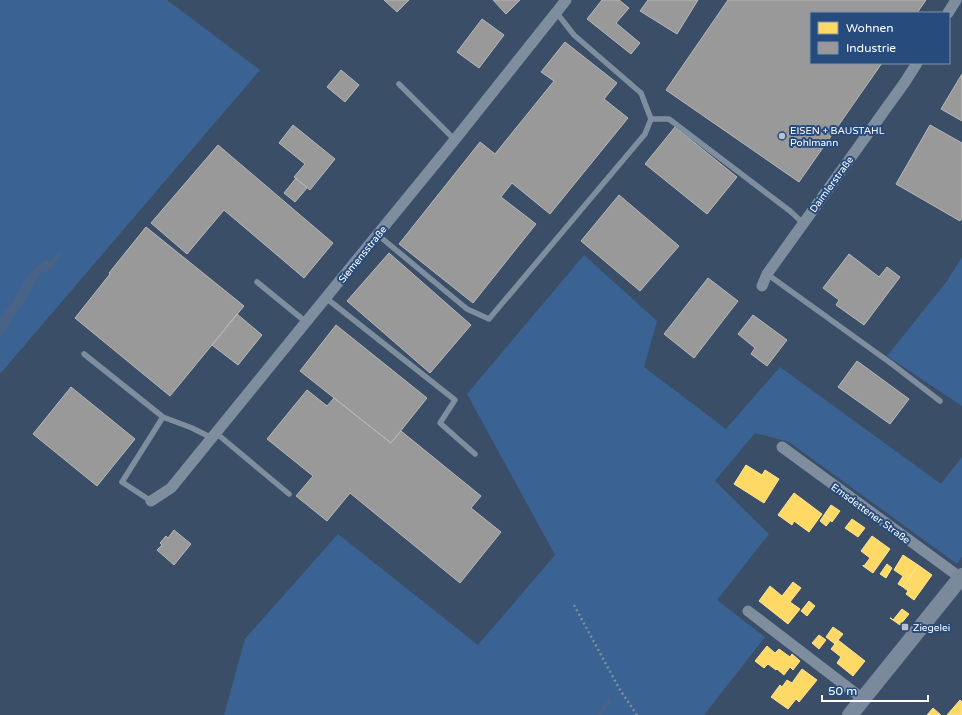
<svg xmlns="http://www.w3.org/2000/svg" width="962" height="715" viewBox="0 0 962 715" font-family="'Varela Round',sans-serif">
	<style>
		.green { fill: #3a6293 }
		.water { fill: #486385 }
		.homes { fill: #ffd966; stroke: #ffe494 }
		.industry { fill: #999; stroke: #b8b8b8 }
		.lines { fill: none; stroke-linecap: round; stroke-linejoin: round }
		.stream { stroke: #486385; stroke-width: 4.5 }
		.path { stroke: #7f8e9f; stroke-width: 2.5; stroke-dasharray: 2 3; stroke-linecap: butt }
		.service { stroke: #7f8e9f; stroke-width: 5.5 }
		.minor { stroke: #7f8e9f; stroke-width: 11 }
		.secondary { stroke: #7a899b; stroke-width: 16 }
		.poi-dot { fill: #bac1ca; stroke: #264b7c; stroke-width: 1.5 }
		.labels { text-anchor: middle; stroke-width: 4; stroke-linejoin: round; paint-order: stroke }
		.poi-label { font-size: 10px; fill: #fff; stroke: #264b7c; text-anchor: start }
		.street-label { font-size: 10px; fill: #fff; stroke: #264b7c }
	</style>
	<rect width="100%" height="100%" fill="#3a4e68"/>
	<path class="green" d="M0 0H167L260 70 0 374Z
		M584 255 657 321 644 367 726 429 780 367 941 484 962 457V557L957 564 789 442 755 433 715 481 769 534 717 600 765 637 704 715H224L245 639 338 534 478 645 555 555 467 394Z
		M962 257V406L887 356 947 281Z"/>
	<path class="water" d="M61 251 62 252 51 269 48 271 40 273 37 281 0 338V318L10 305 27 277 35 267 45 260 49 261Z"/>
	<path class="homes" d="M746 465 762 475 765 470 779 479 764 503 734 484Z
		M794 493 822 514 809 532 794 521 792 525 778 515Z
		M831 505 840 511 832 522 824 515Z
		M824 515 831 520 826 526 820 521Z
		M852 519 865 528 858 537 845 528Z
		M872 536 890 549 873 573 863 566V565L864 566 870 558 861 551Z
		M903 555 918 565 903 587 898 584 903 576 894 570Z
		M887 564 892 568 886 578 880 574Z
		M918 565 932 575 914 600 906 594 908 591 903 587Z
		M793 582 801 588 790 602 800 609 788 624 759 601 770 586 782 596Z
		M809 601 815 606 807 616 801 611Z
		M902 609 909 614 900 625 890 618H891L893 620Z
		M833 627 843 634 835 644 826 637Z
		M819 635 826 640 819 649 812 643Z
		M838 640 865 661 853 676 837 663 841 657 831 649Z
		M767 646 775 653 779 649 790 657 792 654 800 661 793 670 790 667 784 675 777 669 776 670 768 664 764 668 755 661Z
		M802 669 817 680 799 702 796 699 788 709 771 697 780 685 782 687 787 680 792 683Z
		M960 700 962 702V715H947Z
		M933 708 941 715H927Z"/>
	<path class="industry" d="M384 0H409L397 12Z
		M493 0H520L506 14Z
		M602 0H619L629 8 616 23 640 43 631 54 587 19Z
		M648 0H698L677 34 640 11Z
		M728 0H926L917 13H811V63H882L799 182 666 90Z
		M482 19 504 35 479 68 457 52Z
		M565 42 617 83 604 99 628 118 550 214 512 183 501 197 536 224 473 303 399 244 480 142 495 154 554 81 541 72Z
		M341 70 359 85 345 102 327 87Z
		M962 74V121L941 109Z
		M293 125 335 159 310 190 294 177 305 164 279 143Z
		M930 125 962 143V218L960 221 896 184Z
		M675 127 737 177 707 214 645 164Z
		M218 145 333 243 304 278 224 210 187 254 151 223Z
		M296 178 307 188 295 202 284 193Z
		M619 195 679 246 640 291 581 241Z
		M146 227 244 306 170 396 75 318 110 274 109 273Z
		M389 253 471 325 430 373 347 301Z
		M849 254 879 277 887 267 900 277 864 325 836 305 839 300 823 288Z
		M708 278 738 301 694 358 664 334Z
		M237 314 262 335 238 365 212 345Z
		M753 315 787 340 767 366 751 354 755 348 738 334Z
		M336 325 427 398 391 443 300 371Z
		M857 361 909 399 890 424 838 387Z
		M71 387 135 439 97 486 33 434Z
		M307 390 327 406 334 398 391 443 401 431 481 496 471 508 501 532 460 583 350 493 327 521 296 496 313 476 267 439Z
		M174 530 191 544 174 565 157 550 162 545 160 543 166 536 168 538Z"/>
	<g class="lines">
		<path class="stream" d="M599 715 609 702"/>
		<path class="path" d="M574 605 620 690 637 715"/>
		<path class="service" d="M399 84 455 140
			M651 119H669L790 211 803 223
			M378 235 467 309 489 319 645 134 651 119 641 93 574 35 556 12
			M767 274 892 364 940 401
			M257 282 306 322
			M326 298 455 400 440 423 475 454
			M84 354 163 417
			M216 433 289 494
			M151 501 122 482 163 417 192 428 212 438"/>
		<path class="minor" d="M948 13 956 0
			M762 286 767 274 905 82 917 63
			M782 447 961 578
			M151 501 171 488 306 322 453 142 566 0
			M748 611 863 699"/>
		<path class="secondary" d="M850 715 962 576"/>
	</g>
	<g class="poi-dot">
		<circle cx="782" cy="136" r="4"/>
		<rect x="901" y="623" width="8" height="8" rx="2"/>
	</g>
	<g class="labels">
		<g class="poi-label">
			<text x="790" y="134">EISEN + BAUSTAHL<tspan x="790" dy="12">Pohlmann</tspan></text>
			<text x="913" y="631">Ziegelei</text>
		</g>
		<g class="street-label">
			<text transform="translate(831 184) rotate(-54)" y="4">Daimlerstraße</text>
			<text transform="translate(362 254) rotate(-51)" y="4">Siemensstraße</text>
			<text transform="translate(871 513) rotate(36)" y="4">Emsdettener Straße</text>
		</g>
	</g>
	<rect x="810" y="12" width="140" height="52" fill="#264b7c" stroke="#7d93b0"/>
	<rect x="818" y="22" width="20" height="12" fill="#ffd966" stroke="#7d93b0"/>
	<text x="846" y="32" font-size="12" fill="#ffffff">Wohnen</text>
	<rect x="818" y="42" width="20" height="12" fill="#999999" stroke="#7d93b0"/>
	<text x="846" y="52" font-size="12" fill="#ffffff">Industrie</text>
	<path d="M822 695v6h106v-6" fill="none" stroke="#ffffff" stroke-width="2"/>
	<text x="828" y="695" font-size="12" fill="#ffffff" stroke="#264b7c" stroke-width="3" paint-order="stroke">50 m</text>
</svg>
